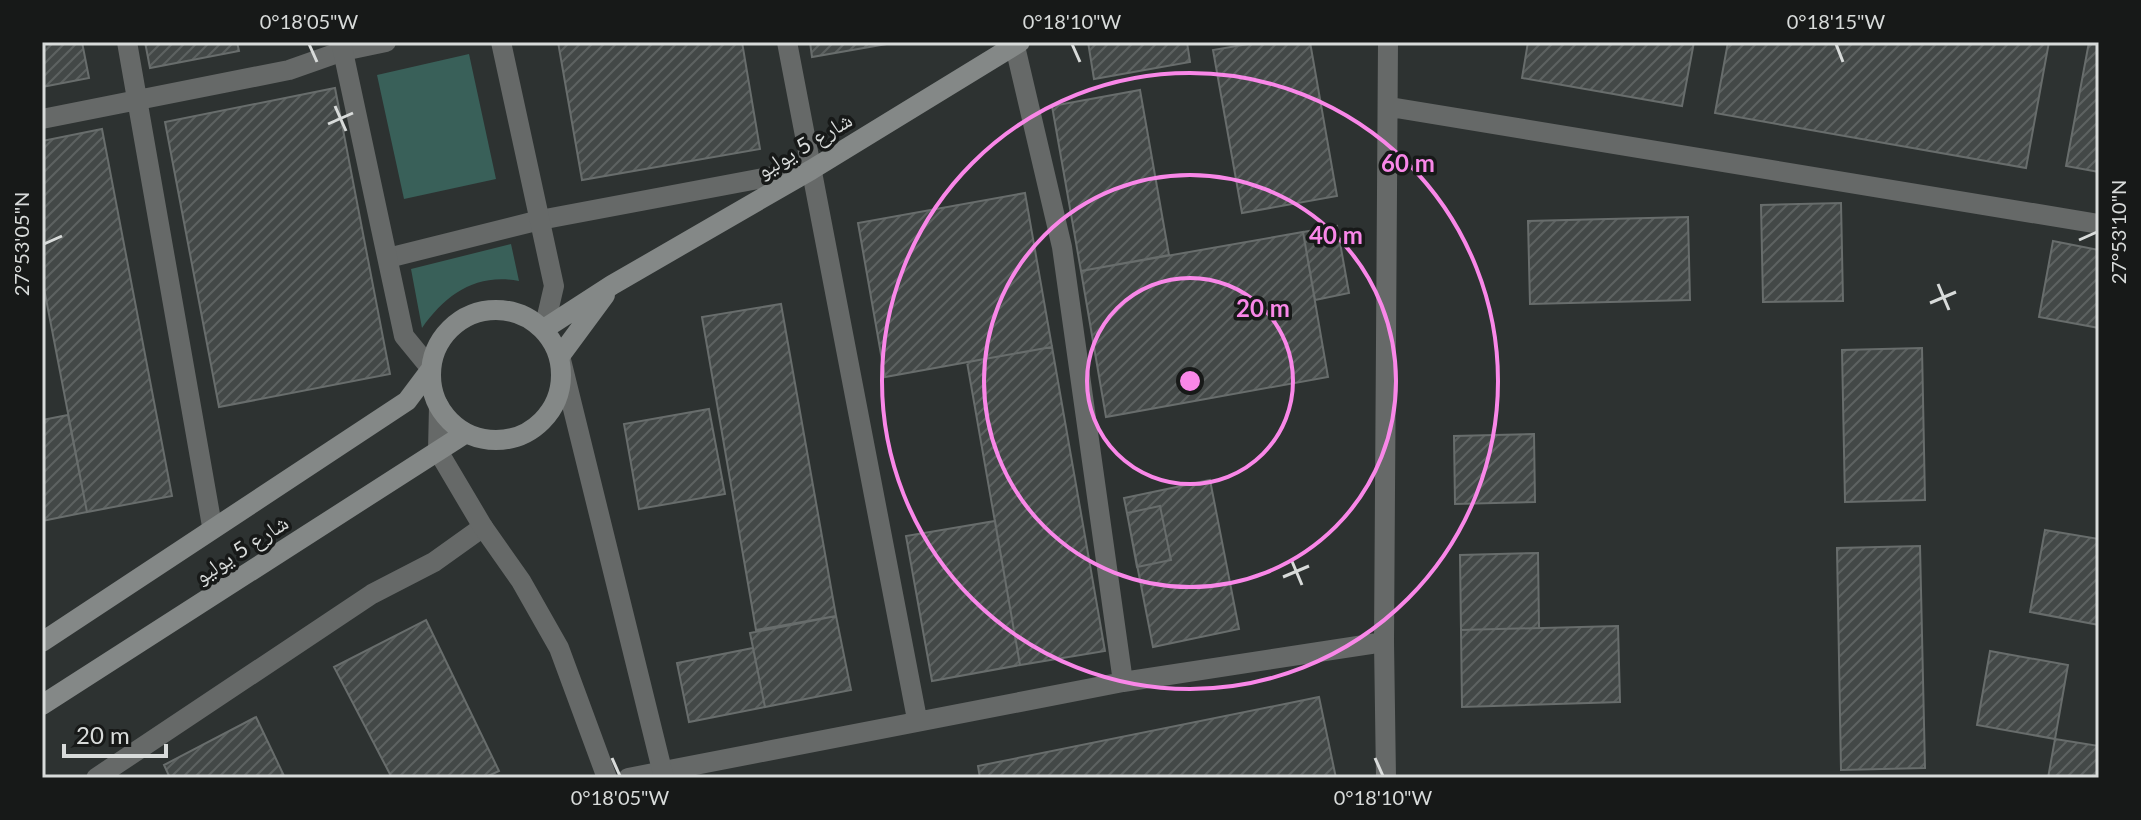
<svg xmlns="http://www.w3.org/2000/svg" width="2141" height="820" viewBox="0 0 2141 820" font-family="Lato,'Noto Naskh Arabic',sans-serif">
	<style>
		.grass { fill: #396059 }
		.building { fill: url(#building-hatch); stroke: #686d6c; stroke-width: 2 }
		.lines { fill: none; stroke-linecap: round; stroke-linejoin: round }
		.minor { stroke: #666968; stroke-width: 20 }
		.tertiary { stroke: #666968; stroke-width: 20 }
		.secondary { stroke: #848887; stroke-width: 20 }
		.ticks { fill: none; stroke: #d8dbda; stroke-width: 3 }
		.ring { fill: none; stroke: #f987e8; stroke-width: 4 }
		.labels { text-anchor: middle; stroke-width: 7; stroke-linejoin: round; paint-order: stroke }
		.street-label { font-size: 22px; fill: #d8dbda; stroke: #171918 }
		.centre { fill: #f987e8; stroke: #171918; stroke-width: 4 }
		.ring-label { font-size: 24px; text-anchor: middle; font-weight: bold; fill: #f987e8; stroke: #171918; stroke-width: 7; stroke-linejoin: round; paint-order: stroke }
		.neatline { fill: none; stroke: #d8dbda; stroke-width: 3 }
		.ticks-label { font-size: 20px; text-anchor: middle; fill: #d8dbda }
	</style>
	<defs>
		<pattern id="building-hatch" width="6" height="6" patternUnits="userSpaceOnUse" patternTransform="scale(2)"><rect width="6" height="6" fill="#434847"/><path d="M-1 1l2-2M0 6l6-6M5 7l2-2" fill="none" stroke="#5d6261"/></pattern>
	</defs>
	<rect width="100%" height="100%" fill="#2d3231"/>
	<path class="grass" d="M469 54 496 179 404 199 377 75Z
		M511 244 519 281C476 273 446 294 422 328L411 269Z"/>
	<path class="building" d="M42 42H82L89 78 42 87Z
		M145 42H237L239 51 150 68Z
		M558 42H742L760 149 582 180Z
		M810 42H898L812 57Z
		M1088 42H1187L1190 62 1094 79Z
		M1260 42H1310L1337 196 1242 213 1213 50Z
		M1528 42H1694L1682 106 1522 78Z
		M1728 42H2049L2026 168 1715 113Z
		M2089 42H2099V172L2066 166Z
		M335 88 390 374 219 407 165 122Z
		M1140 90 1169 255 1081 271 1052 106Z
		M102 129 172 496 87 512 42 278V141Z
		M1025 193 1052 347 885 377 858 223Z
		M1841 203 1843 301 1763 302 1761 205Z
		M1688 217 1690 300 1530 304 1528 221Z
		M1337 226 1349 293 1315 300 1303 232Z
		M1303 232 1328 377 1106 417 1081 271Z
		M2053 241 2099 250V328L2039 317Z
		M781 304 836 616 756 630 702 317Z
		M1052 347 1105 651 1020 665 967 362Z
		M1922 348 1925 500 1845 502 1842 350Z
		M709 409 725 494 639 509 624 424Z
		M68 415 87 512 42 521V420Z
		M1534 434 1535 502 1455 504 1454 436Z
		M1210 480 1239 629 1153 647 1124 498Z
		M1160 506 1171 560 1137 567 1127 513Z
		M995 521 1020 665 932 681 906 536Z
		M2045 530 2099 539V625L2030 612Z
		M1920 546 1925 768 1841 770 1837 548Z
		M1538 553 1539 628 1461 630 1460 555Z
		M836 616 851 690 765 707 750 633Z
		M426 620 499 771 484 778H392L334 667Z
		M1618 626 1620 702 1462 707 1461 630Z
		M753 648 765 707 689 722 677 663Z
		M1990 651 2068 665 2055 739 1977 725Z
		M1319 697 1336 778H980L978 766Z
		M256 717 285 778H170L164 765Z
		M2055 739 2099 746V778H2048Z"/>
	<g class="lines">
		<path class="minor" d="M127 42 212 526
			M787 42 917 719
			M1014 42 1062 247 1123 682
			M1390 107 2099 224
			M42 119 289 70 343 51 386 42
			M388 258 540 220 806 170
			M96 778 372 594 434 562 483 527
			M628 778 1123 682 1384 642
			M1386 778 1384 642 1388 42"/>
		<path class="tertiary" d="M341 42 404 336 431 369
			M501 42 554 286 544 329
			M560 356 664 778
			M439 406 438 451 483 527 521 581 559 648 607 778"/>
		<path class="secondary" d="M431 375a65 65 0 1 1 130 0a65 65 0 1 1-130 0Z
			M544 329 612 285 811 170 1020 42
			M560 356 605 295
			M42 642 407 401 431 369
			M42 705 466 433"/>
	</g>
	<path class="ticks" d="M309 44 317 62M1072 44 1080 62M1836 44 1843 62M335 106 346 131M328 124 353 113M2079 240 2097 232M44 244 62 236M1938 284 1949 310M1930 303 1956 292M1291 559 1302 585M1283 577 1309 566M612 758 620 776M1375 758 1383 776"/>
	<g class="ring">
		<circle cx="1190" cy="381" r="103"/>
		<circle cx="1190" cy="381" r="206"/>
		<circle cx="1190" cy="381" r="308"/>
	</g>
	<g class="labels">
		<g class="street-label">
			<text transform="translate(804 145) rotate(-31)" y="8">شارع 5 يوليو</text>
			<text transform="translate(241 549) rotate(-33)" y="8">شارع 5 يوليو</text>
		</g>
	</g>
	<circle cx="1190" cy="381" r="12" class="centre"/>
	<g class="ring-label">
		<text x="1408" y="172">60 m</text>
		<text x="1336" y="244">40 m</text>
		<text x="1263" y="317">20 m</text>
	</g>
	<rect width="2141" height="820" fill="none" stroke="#171918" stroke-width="88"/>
	<path d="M64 744v12h102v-12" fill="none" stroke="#d8dbda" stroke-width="4"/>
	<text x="76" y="744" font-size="24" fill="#d8dbda" stroke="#171918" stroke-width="6" paint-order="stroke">20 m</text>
	<rect x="44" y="44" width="2053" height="732" class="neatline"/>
	<g class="ticks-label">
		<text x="309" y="29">0°18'05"W</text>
		<text x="1072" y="29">0°18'10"W</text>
		<text x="1836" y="29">0°18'15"W</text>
		<text transform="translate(2119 232) rotate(-90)" y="7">27°53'10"N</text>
		<text transform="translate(22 244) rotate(-90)" y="7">27°53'05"N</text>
		<text x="620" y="805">0°18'05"W</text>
		<text x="1383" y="805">0°18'10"W</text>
	</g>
</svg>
